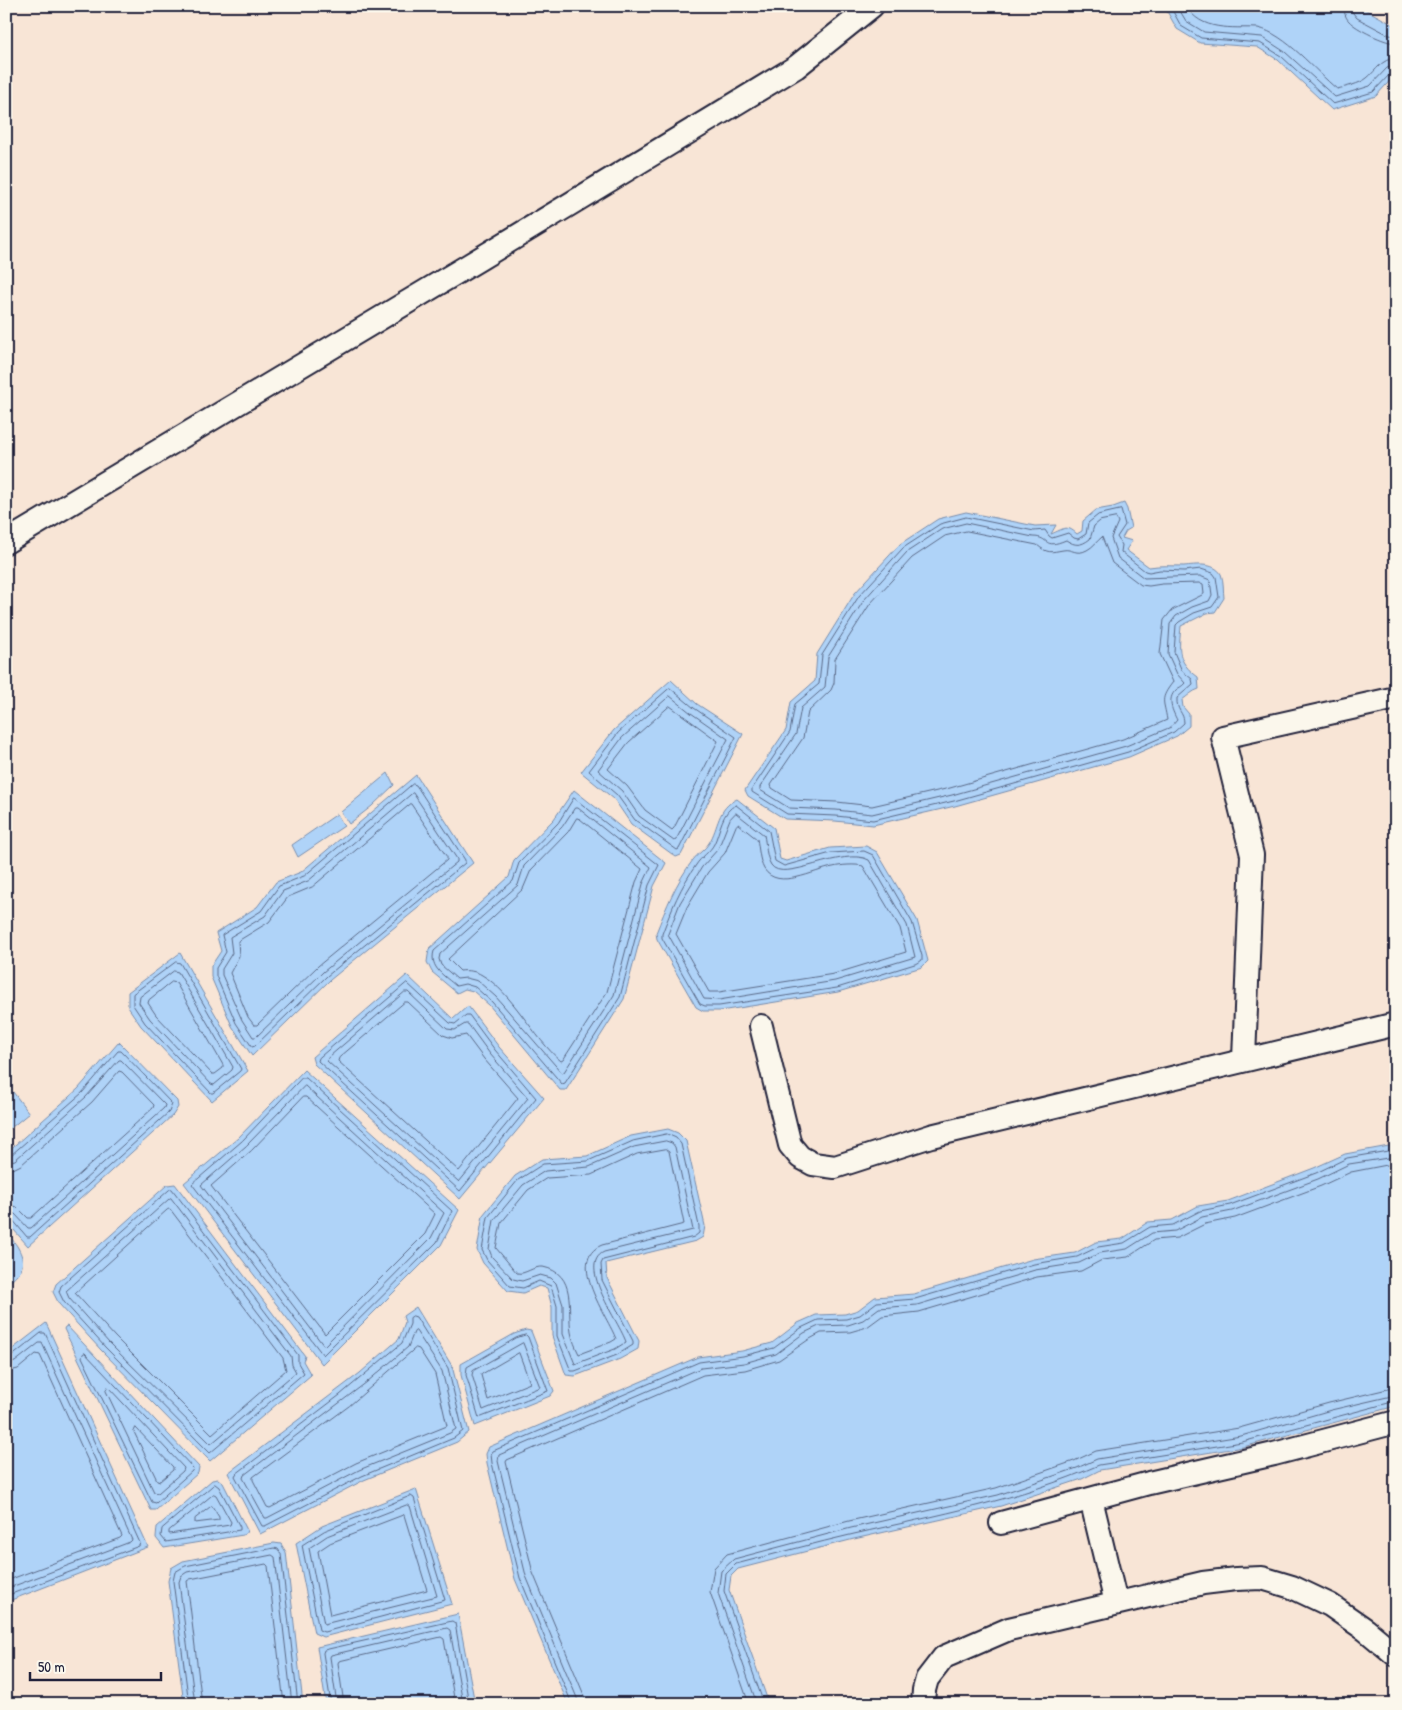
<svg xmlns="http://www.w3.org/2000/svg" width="1402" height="1710" viewBox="0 0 1402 1710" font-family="'Patrick Hand',sans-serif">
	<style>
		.water { fill: #afd3f8; stroke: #778cac }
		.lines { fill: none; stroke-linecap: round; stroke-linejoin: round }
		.shore { stroke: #5a6987; stroke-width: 1 }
		.minor-casing { stroke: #22223b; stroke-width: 26 }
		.minor { stroke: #fbf7ec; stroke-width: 22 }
	</style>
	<rect width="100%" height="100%" fill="#f8e5d6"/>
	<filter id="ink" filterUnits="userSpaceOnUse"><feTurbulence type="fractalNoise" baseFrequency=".02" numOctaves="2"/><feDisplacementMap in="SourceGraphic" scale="10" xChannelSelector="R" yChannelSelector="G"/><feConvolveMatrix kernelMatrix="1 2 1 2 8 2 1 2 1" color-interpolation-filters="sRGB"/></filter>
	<g filter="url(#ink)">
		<path class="water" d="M1164 6H1359L1396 26V74L1376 96 1332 110 1278 60 1257 47 1200 43 1177 29Z
			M1124 503 1127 509 1131 528 1126 531 1122 538 1132 541 1126 550 1149 567C1161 565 1172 566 1184 566 1195 565 1214 562 1221 574 1224 581 1223 591 1224 598L1215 612 1207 613 1181 626C1179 650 1176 661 1198 677L1199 689C1192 691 1188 696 1182 700L1183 707 1189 714V726L1177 736 1129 757 955 806 873 825 835 821 785 819 748 796 745 790 786 730 791 702 815 681 817 654 855 593 900 544 938 519 966 512 1035 526 1056 525 1051 534C1064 529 1066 524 1077 534L1082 531 1083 521 1096 510 1113 507Z
			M671 680 697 704 743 734 681 855 676 857 631 824 614 799 581 772 614 730Z
			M388 773 394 785 372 806 349 824 341 812Z
			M416 775 473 863 330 980 252 1056 232 1026 211 977V966L221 951 216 933 257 907 276 882 301 872Z
			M574 790 666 863 654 886 624 999 566 1090H560L489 1005 473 991 465 989 457 993 432 972 427 962 429 949 509 877 514 860 554 819Z
			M737 799 774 828 780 859 786 861 830 848 866 846 877 852 917 920 928 961 922 967 838 992 720 1011H703L696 1007 657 939 656 933C666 908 676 882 693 860 697 854 705 850 709 843 719 827 717 808 737 799Z
			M337 814 344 826 298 857 292 845Z
			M180 953 248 1071 212 1101 141 1026 128 1007V992Z
			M407 975 453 1019 468 1006 499 1047 544 1098 460 1199 314 1064 312 1057Z
			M119 1042 177 1101 178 1107 173 1115 28 1246 6 1221V1153L78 1089Z
			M304 1070 459 1210 441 1245 322 1364 184 1183 238 1138Z
			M13 1092 29 1113 6 1132V1097Z
			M668 1129 678 1133 686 1141 705 1226 703 1237 696 1241 606 1263 607 1278 639 1341 638 1349 620 1359 575 1376 566 1375 552 1336V1307L547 1288 539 1286 523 1293 508 1291 483 1263 477 1250 483 1215 515 1176 542 1159 587 1156 631 1136Z
			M1389 1146 1396 1148V1406L1243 1447 1100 1470 1082 1479 1001 1506 854 1539 738 1569 731 1576 729 1590 769 1704H568L515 1579 487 1463 486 1454 489 1447 698 1357 742 1351 772 1343 798 1323 816 1315 845 1314 858 1310 875 1297 914 1294 1033 1259 1075 1253 1096 1242 1122 1239 1148 1222 1172 1220 1198 1206 1228 1201 1314 1168 1345 1154Z
			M175 1184 305 1356 303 1361 311 1375 210 1461 101 1350 59 1304 53 1292 56 1284 167 1185Z
			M6 1233C14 1240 25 1255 22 1266 21 1274 11 1280 6 1286Z
			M416 1307 452 1366 469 1432 457 1442 364 1480 260 1534 228 1473 360 1373 399 1339 405 1322 403 1316Z
			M46 1323 148 1547 6 1602V1354Z
			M67 1326 199 1467 198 1473 156 1510H151L64 1329 65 1327Z
			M526 1330 531 1331 554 1391 550 1396 475 1426 461 1375V1364L514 1334Z
			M218 1479 223 1483 247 1530 246 1533 243 1535 164 1548 156 1538 157 1527 212 1480Z
			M416 1489 452 1604 323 1637 314 1633 296 1543 322 1526Z
			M274 1543 281 1544 286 1552 303 1704H184L168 1581 171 1568 183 1561Z
			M458 1614 475 1704H326L317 1647Z"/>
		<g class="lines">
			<path class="shore" d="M1170 6 1181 26 1201 38 1260 43 1281 56 1333 104 1373 92 1391 73 1396 72
				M1177 6 1186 21 1204 32 1262 37 1285 52 1335 97 1370 86 1387 68 1396 65
				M1186 6C1201 32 1232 27 1258 28 1286 34 1315 71 1337 89 1345 87 1360 84 1367 78 1377 70 1381 59 1396 58
				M1344 6C1344 12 1345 17 1349 21 1356 29 1385 43 1396 43
				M1352 6 1353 13 1357 18 1389 35 1396 36
				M1121 510 1125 525 1117 537 1122 545 1121 552 1145 571 1149 572 1160 570 1184 571 1201 569 1213 573 1216 577 1219 597 1212 607 1194 613 1179 622 1176 625 1174 652 1182 671 1192 679 1193 684 1177 698C1176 711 1184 712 1184 723L1174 732 1128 752 954 801 873 820 836 816 787 814 752 792V789L790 732 795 704 819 684 822 655 859 596 903 548 940 524 966 517 1034 531 1045 530 1049 536 1052 538 1068 533 1074 538 1078 539 1086 534 1088 523 1098 515Z
				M1116 518 1118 522 1111 538 1118 558 1144 578 1200 576 1210 580 1212 595 1209 601 1192 607 1176 616 1170 624 1168 654 1177 674 1185 683C1182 687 1179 687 1176 690 1166 699 1173 712 1177 720L1171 727 1126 746 952 795 872 814 836 810 789 808 760 790V787L796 734 801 708 825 687 828 657 864 600 907 552 942 529 966 523 1033 537C1051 537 1042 550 1066 540 1075 546 1081 546 1090 539L1094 526 1100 521Z
				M967 531 1037 545C1048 554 1051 552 1063 550 1072 548 1076 556 1087 550 1093 547 1097 541 1102 537L1112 563 1141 585 1149 586 1162 584 1199 583 1203 585 1204 594 1172 610 1164 620 1160 654 1173 682C1159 700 1164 700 1167 720L1123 739 950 788 872 806 837 802 791 800 772 788 771 785 803 738 808 712 831 690 834 683 835 659 870 604 912 558 945 536Z
				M670 688 694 708 736 737 679 849 677 850 635 820 617 795 589 771 618 733Z
				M670 696 691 713 728 739 676 840 674 841 639 816 622 791 598 770 622 738Z
				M670 706 718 741 674 828 672 830 645 810 627 786 608 769 628 743Z
				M413 784 416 785 465 860V863L327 976 255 1046 252 1047 236 1023 216 976V968L226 952 222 935 261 911 279 886 304 876Z
				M413 793 457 859V862L323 972 256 1037H253L242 1020 222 975V969L232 953 230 937 265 916 283 891 308 881Z
				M574 798 659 865 649 885 620 997 565 1083 562 1084 492 1002 475 987 465 984 456 986C445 976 429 968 434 951L513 881 519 863 558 823Z
				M411 804 447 857V860L318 966 257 1025H254L248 1017 230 973 239 956 238 941 269 922 288 897 312 887Z
				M736 805 769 831 775 861 784 866 831 853 864 851 873 855 912 922 922 956V960L918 963 837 988 719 1006H705L700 1004 662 938V934C671 910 681 886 696 865 701 857 710 852 714 844 720 832 722 810 736 805Z
				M575 808H578L651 867 643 884 614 995 564 1072 562 1073 496 997 478 981 466 978 457 979 441 965 439 959 440 954 518 885 524 866 562 827Z
				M736 813 764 835C766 844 766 857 771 865 783 884 843 846 869 860L907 925 915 957 835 981 719 1000 704 999 668 934 680 903 702 867 718 849 730 819Z
				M577 818 580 819 642 869 636 882 607 992 563 1060 561 1061C534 1039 512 992 482 975 476 971 467 970 460 971L448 959 523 889 531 870 568 832Z
				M738 824 757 839C759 848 759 860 764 869 778 891 814 870 833 867 841 865 855 864 863 866L900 928 906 952 834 974 719 992H709L676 934 687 907 708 872 725 853 736 826Z
				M176 962 180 963 241 1069 240 1071 213 1093H211L145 1023 133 1005V994Z
				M174 971 178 972 233 1067 232 1070 214 1085 211 1084 150 1019 139 1003 140 997Z
				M172 982 176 983 223 1065V1068L215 1074H212L156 1015 148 1003 149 1000Z
				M407 983 450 1023 455 1024 466 1015H469L495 1050 536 1098 460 1191 318 1061 319 1058Z
				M405 992H408L447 1029 455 1030 465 1024H468L490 1054 528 1098 459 1182 327 1061 328 1058Z
				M405 1002H408L443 1035 452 1038 466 1035 484 1059 518 1098 459 1171 338 1061 339 1058Z
				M302 1078H306L452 1211 437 1242 323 1355 192 1184 242 1141Z
				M305 1086 444 1213 431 1238 324 1346 201 1185 246 1146Z
				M303 1097H306L435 1214 425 1234 325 1334 211 1186 251 1151Z
				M667 1134 676 1138 681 1144 699 1226V1233L694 1237 603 1260 601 1264 602 1280 633 1341V1345L617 1355 575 1371H571L557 1336V1306L551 1286 539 1281 523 1288 510 1286 487 1260 482 1250 488 1217 518 1180 543 1164 588 1161 633 1141Z
				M666 1141 672 1143 675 1147 693 1230 604 1252C576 1265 620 1323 626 1342L615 1349 575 1364 563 1334V1305L556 1283 551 1278 540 1275 522 1281 513 1279 492 1257 489 1249 494 1220 523 1185 545 1171 589 1167 634 1147Z
				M666 1149 669 1151 684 1224 602 1245C565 1260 608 1317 616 1339L611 1342 579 1354C576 1348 572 1339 571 1332 567 1308 577 1274 543 1267 533 1266 525 1275 517 1273L496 1248 501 1223 528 1190 547 1178 591 1175 637 1154Z
				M6 1156 11 1155 82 1093 118 1051H121L172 1104 169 1112 30 1237H27L12 1219 6 1218
				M6 1162 15 1160 86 1097 119 1060H121L165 1105 164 1108 31 1228H28L15 1214 6 1212
				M6 1170 15 1168 21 1165 92 1102 119 1071 122 1072 154 1105 153 1108 31 1218H28L17 1207 6 1204
				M172 1189 298 1355V1363L304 1373 210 1453 105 1347 64 1302 59 1292 61 1286 169 1190Z
				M171 1198 291 1356 292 1365 296 1372 211 1444 109 1343 69 1298 66 1291 169 1199Z
				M170 1209 283 1358 286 1370 212 1434 115 1337 75 1293 167 1210Z
				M413 1316 416 1317 448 1368 463 1431 454 1438 362 1476 265 1526H262L235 1476 236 1474 340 1395 402 1343 410 1324V1318Z
				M416 1331 442 1371 456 1429 450 1433 359 1470 267 1518H265L243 1478 244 1475 367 1382 408 1347 414 1332Z
				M526 1335 528 1337 548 1391 479 1418 466 1375 467 1367 516 1338Z
				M523 1343 540 1387 483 1410 472 1375 473 1371Z
				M416 1348 419 1349 435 1374 447 1426 356 1463 270 1508 267 1507 253 1480V1477L349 1406Z
				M85 1353 193 1468 192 1471 156 1503 152 1502 82 1357 83 1354Z
				M519 1353 530 1383 488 1400 481 1375Z
				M6 1358 11 1357 41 1333H45L140 1543 139 1546 6 1596
				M6 1364 15 1362 39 1343H42L132 1540 130 1542 6 1589
				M6 1372 18 1369 36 1354 40 1355 122 1536 120 1538 6 1581
				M108 1387 184 1468 183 1471 158 1493 154 1492 106 1391Z
				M136 1428 173 1467V1470L160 1481 157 1480 134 1432Z
				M215 1484 219 1487 240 1527V1530L166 1542 161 1536 162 1529Z
				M214 1494 216 1495 231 1522 230 1525 169 1534V1531Z
				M411 1496 414 1498 445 1600 324 1632 319 1630 302 1545 324 1531Z
				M407 1505 410 1506 437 1596 324 1624 309 1548 327 1536Z
				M212 1506 219 1517V1520L195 1523V1519Z
				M404 1515 427 1590 330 1615 318 1551 330 1543Z
				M189 1704 173 1581 175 1572 185 1566 274 1548 278 1549 281 1554 298 1704
				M195 1704 179 1582 181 1576 187 1572 272 1555 275 1557 292 1704
				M202 1704 187 1581 190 1579 266 1564 268 1566 284 1704
				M331 1704 323 1653 324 1650 452 1621 455 1623 469 1704
				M337 1704 330 1657 331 1655 447 1628 450 1630 463 1704
				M344 1704 338 1663 339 1661 441 1637 444 1639 455 1704
				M572 1704 520 1578 492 1463 491 1454 493 1451 699 1362 743 1356 774 1348 801 1328 818 1320 846 1319 860 1315 877 1302 915 1299 1034 1264 1077 1257 1098 1247 1124 1243 1150 1227 1173 1225 1200 1211 1230 1205 1316 1173 1347 1158 1388 1151 1396 1152
				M578 1704 577 1698 526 1576 498 1461 499 1455 701 1368 744 1363 776 1354 804 1333 819 1326 848 1325 863 1320 879 1308 917 1305 1035 1270 1079 1263 1100 1253 1127 1249 1152 1233 1175 1231 1202 1217 1232 1211 1318 1179 1349 1164 1388 1158 1396 1159
				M586 1704 584 1695 533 1573 506 1462 507 1460 703 1375 745 1370 779 1360 808 1340 821 1333 850 1332 867 1327 882 1316 919 1312 1037 1277 1081 1271 1102 1260 1128 1257 1154 1240 1177 1238 1205 1224 1235 1218 1321 1186 1351 1172 1387 1165 1396 1166
				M749 1704 710 1592 714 1568 727 1554 849 1521 996 1488 1074 1461 1096 1451 1239 1428 1329 1403 1396 1387
				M757 1704 718 1593 721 1571 734 1559 851 1528 998 1495 1077 1468 1097 1459 1241 1436 1331 1410 1396 1395
				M764 1704 724 1591 726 1574 736 1564C775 1554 815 1543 854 1534 938 1515 1019 1500 1099 1465L1242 1442 1396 1401"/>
			<defs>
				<path id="minor" d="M6 542 481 258 796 67 872 6
					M761 1026 790 1145 800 1157 813 1164 835 1167 931 1136 1396 1024
					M1244 1059 1252 855 1223 737 1396 698
					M1091 1499 1116 1603
					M1001 1523 1149 1483 1274 1454 1396 1422
					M923 1704 924 1690 927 1679 944 1657 1009 1629 1203 1583 1236 1579 1262 1578 1292 1587 1330 1605 1366 1630 1396 1655"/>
			</defs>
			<use href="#minor" class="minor-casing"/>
			<use href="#minor" class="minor"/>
		</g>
	</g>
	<rect width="1402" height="1710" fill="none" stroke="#fbf7ec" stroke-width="25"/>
	<rect x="12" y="12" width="1377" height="1685" fill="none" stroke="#22223b" stroke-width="2" filter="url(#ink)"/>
	<path d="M30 1672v8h131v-8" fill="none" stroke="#22223b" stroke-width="2.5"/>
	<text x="38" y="1672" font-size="15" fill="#22223b" stroke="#fbf7ec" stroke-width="4" paint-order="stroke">50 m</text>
</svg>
